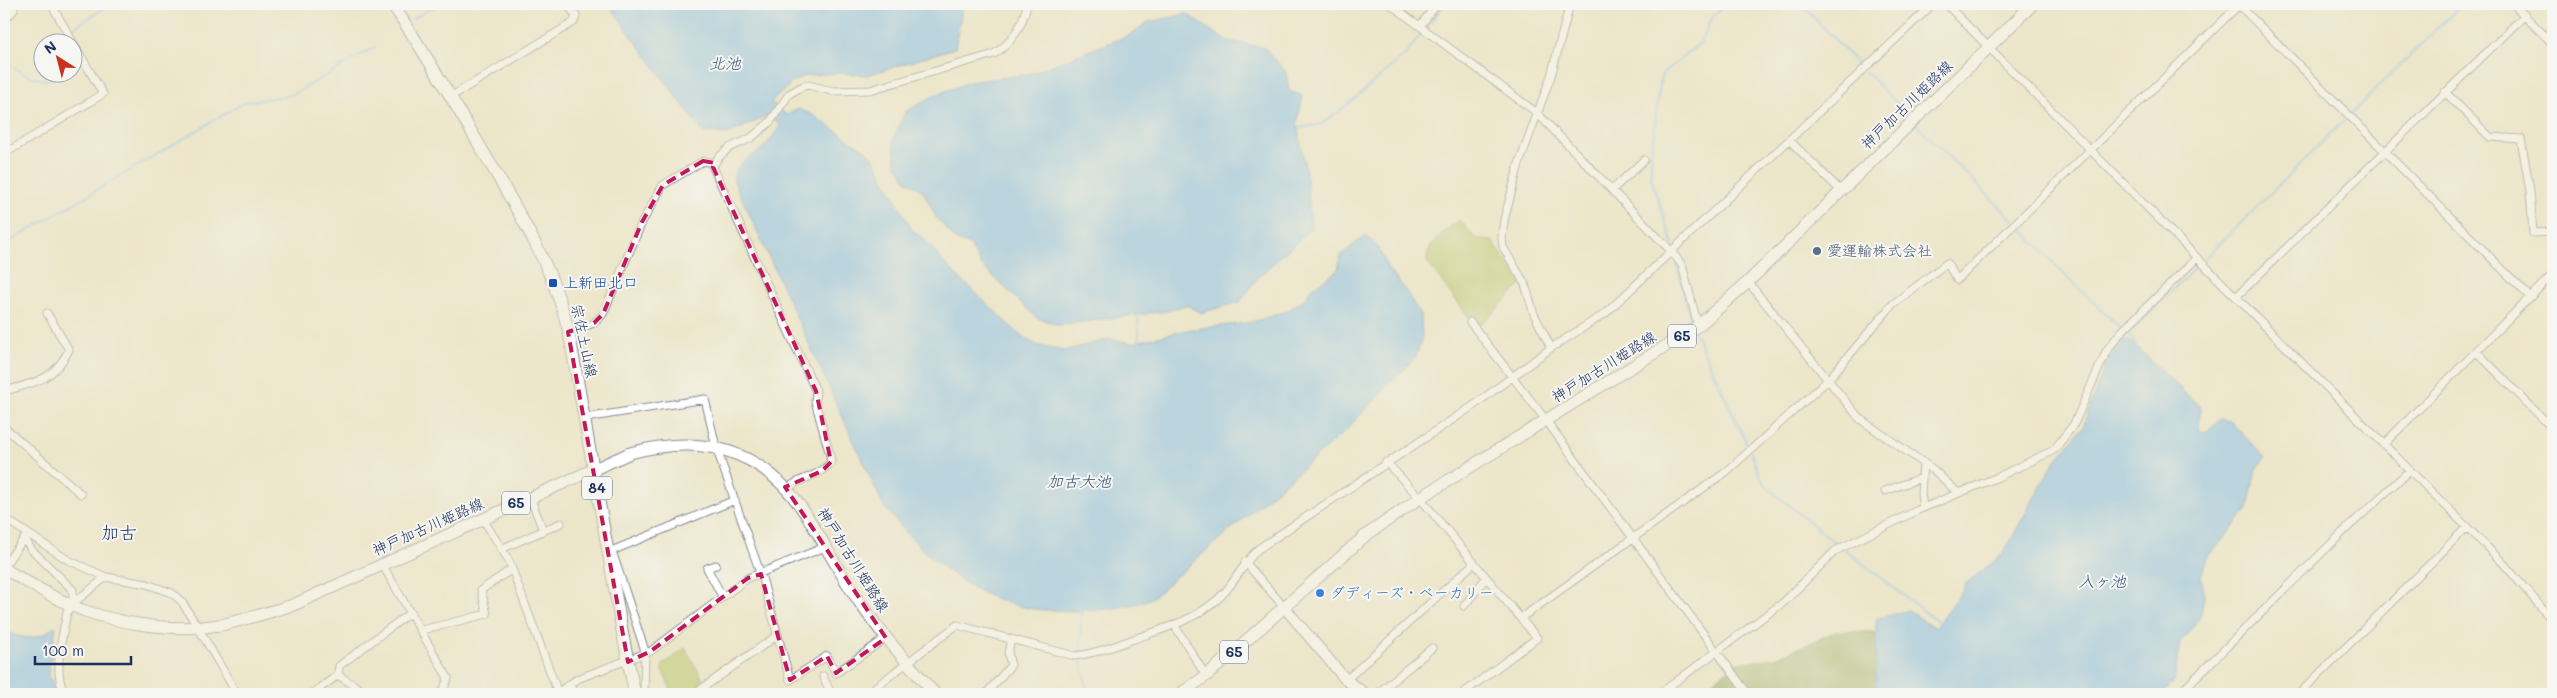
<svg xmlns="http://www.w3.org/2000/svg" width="2557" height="698" viewBox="0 0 2557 698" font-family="Mali,'Klee One',sans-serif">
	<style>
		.green { fill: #b4c669; stroke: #687a64 }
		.forest { fill: #8fab5d; stroke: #556d5e }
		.water { fill: #7ebff3; stroke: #4c77a8 }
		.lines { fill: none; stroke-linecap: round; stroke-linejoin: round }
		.stream { stroke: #7ebff3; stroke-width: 2 }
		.minor-casing { stroke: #848a94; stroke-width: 9 }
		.secondary-casing { stroke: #848a94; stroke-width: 12 }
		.primary-casing { stroke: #848a94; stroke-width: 13 }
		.minor { stroke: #fff; stroke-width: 7 }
		.secondary { stroke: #fff; stroke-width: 10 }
		.primary { stroke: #fff; stroke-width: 11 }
		.marked { fill: none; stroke: #c2185b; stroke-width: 4; stroke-dasharray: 10 6; stroke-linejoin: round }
		.service-dot { fill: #5c6f8a; stroke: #f6f6f2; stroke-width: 2 }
		.transit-dot { fill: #1a4fb4; stroke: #f6f6f2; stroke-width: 2 }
		.shop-dot { fill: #3f7fe0; stroke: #f6f6f2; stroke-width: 2 }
		.labels { text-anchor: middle; stroke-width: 4; stroke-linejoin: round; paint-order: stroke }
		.shield { fill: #f6f6f2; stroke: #5d6b8a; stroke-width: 1 }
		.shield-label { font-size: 14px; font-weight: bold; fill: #1b2f5e }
		.street-label { font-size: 15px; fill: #1b2f5e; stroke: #f6f6f2 }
		.service-label { font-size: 15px; fill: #4e5e75; stroke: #f6f6f2; text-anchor: start }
		.transit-label { font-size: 15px; fill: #164399; stroke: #f6f6f2; text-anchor: start }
		.shop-label { font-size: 15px; fill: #366cbe; stroke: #f6f6f2; text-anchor: start }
		.water-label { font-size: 16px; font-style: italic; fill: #345383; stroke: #f6f6f2 }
		.quarter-label { font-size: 18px; fill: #1b2f5e; stroke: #f6f6f2 }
	</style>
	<rect width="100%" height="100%" fill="#f6f6f2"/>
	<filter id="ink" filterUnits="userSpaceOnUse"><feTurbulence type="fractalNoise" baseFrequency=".02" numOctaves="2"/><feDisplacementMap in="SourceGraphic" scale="10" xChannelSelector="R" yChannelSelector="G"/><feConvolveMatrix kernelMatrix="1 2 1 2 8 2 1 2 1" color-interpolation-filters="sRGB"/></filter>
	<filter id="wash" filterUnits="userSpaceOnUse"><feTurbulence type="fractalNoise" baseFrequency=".0096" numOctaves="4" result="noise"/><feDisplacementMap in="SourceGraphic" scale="20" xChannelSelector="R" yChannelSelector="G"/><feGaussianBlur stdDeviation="1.12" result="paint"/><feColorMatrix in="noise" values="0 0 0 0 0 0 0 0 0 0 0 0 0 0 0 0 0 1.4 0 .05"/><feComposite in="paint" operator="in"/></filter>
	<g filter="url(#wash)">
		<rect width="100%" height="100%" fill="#ece6ca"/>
		<path class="green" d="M1460 220 1475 238 1492 241 1522 284 1477 328 1427 262C1426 242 1446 231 1460 220Z
			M685 648 705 683 688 694H673L662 669 663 665Z"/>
		<path class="forest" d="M1837 631 1873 632 1892 665 1884 694H1713L1708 685 1737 663 1775 658Z"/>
		<path class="water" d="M608 4H963L955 48 868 75 836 73 806 76 794 81 771 102 787 115 798 109 811 114 871 154 912 230 929 244 942 261 1022 337 1037 345 1063 351 1110 339 1132 343 1191 329 1248 323 1285 312 1306 298 1310 290 1338 270 1340 256 1366 235 1379 249 1388 269 1404 288 1421 316 1422 337 1416 357 1342 434 1171 581C1164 588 1156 596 1147 600 1130 608 1091 611 1072 611 1059 610 1046 611 1034 609 970 600 921 553 883 505L733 179C737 161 753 157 766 145 771 140 776 132 780 125L769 115 729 134 703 132Z
			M1187 14 1225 40 1265 48 1286 72 1289 91 1303 96 1297 123 1307 177 1311 229 1258 277 1240 302 1201 313 1186 305 1167 311 1059 325 1037 318 980 264 970 245 955 239 936 217 923 191 907 181 896 163 893 140 905 112 935 95 969 82 1029 74 1130 35 1148 22Z
			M2122 339 2132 343 2201 408 2198 429 2202 432 2207 431 2220 419 2230 421 2266 459 2256 469 2248 509 2206 560 2201 576 2204 596 2200 617 2180 643 2174 681 2163 694H1876V619L1908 610 1935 628 1963 590 1965 584 2003 554 2053 464 2083 427 2108 357Z
			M53 627H56L48 672 56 694H4V630C19 640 40 641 53 627Z"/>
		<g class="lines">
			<path class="stream" d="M1801 4 1862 68
				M412 19 439 4
				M1426 27 1445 4
				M68 31 111 4
				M65 42 66 35
				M4 61C18 71 48 90 63 72
				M1866 72 1910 117
				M1918 126 2014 221
				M1298 128 1322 124 1351 102 1407 53 1423 31
				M2020 227 2059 269 2121 329
				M4 245 245 102 292 95 375 47
				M1673 245 1651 178V154L1661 75 1700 43 1713 16 1726 4
				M2206 257 2462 4
				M1677 264 1691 322
				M1138 313 1139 343
				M1695 333 1749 448
				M2136 347 2133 339 2127 335 2197 266
				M1751 453 1761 479 1768 488 1838 545
				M1844 549 1939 623
				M1081 609V652
				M1081 660 1088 694"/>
		</g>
	</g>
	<g filter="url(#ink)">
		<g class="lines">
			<defs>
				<path id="minor" d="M1390 4 1537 113 1671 251 1682 265 1698 326
					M1946 4 2236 297 2504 564 2553 621
					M2238 4 2530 297
					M2513 4 2553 44
					M4 21 14 10
					M1420 26 1437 4
					M2445 92 2490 137 2521 139 2530 191 2533 233 2553 232
					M452 96 574 22 576 16 567 4
					M1790 141 1841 191
					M4 154 103 94 51 4
					M1612 190 1644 160
					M1748 282 1860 419 1935 471 1958 493
					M2236 297 2525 15
					M1470 322 1545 419 1748 694
					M568 332 594 323 603 314 642 222 663 185 703 161 715 163
					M1551 348 1534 314 1525 284 1503 247 1502 237 1504 220 1519 164 1551 76 1570 4
					M2476 351 2553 429
					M4 391C34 383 53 381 69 350L47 313
					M585 418 705 399 716 447 762 578 790 680 827 656 836 673 886 638
					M4 427 81 494
					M2384 444 2553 274
					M1386 462 1420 498 1537 638 1462 694
					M787 489C800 477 820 477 831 462L830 455 815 401 816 391 713 167 717 159 729 148 751 138 770 122 789 94 801 87 808 85 832 91 870 90 994 54C1013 42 1023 25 1027 4
					M1885 491 1921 478
					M530 497 543 530
					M1923 508 1921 494 1923 462
					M4 518 68 560 106 577 147 584 172 593 182 602 197 626 237 694
					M483 519 509 561 558 693
					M25 538 30 548 73 590V604
					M501 549 561 523
					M609 552 735 500
					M613 554 645 651 644 694
					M1245 562 1285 608
					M382 564 448 678 442 694
					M716 565 707 568 722 596
					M4 566 26 536
					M1464 606 1486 578
					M1521 618 1726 472 1827 381 1893 304 1947 263 1957 280 2240 4
					M1175 626 1206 676
					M422 630 487 614 481 590 512 569
					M338 675 368 694
					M823 676 831 694
					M1346 680 1474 563
					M570 685 574 694
					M64 694C53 666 62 640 67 612L71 605 106 577
					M312 694 338 675 339 666 411 612
					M556 694 577 679 651 651 748 578 825 547
					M694 694 778 635
					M866 694 957 625 1075 656C1096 653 1115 646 1134 639 1166 628 1202 618 1225 592 1237 578 1245 562 1258 549L1473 406 1551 348 1606 313 1933 4
					M986 694 1011 665 1008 653 1011 640
					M1377 694 1432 648
					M1659 694 1784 602 1835 551 1918 510 1998 477 2054 450 2074 424 2107 350 2122 331 2197 258
					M2179 694 2344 531 2410 470
					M2299 694 2467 527"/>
				<path id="secondary" d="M1285 608 1346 680 1366 694"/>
				<path id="primary" d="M392 4C425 52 454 102 484 153 518 211 556 271 570 338L623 636 635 694
					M4 569C30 583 57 601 85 611 126 625 177 632 220 625 245 620 269 612 293 605L630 453C700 434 760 447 803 510 822 538 837 569 856 597 879 632 908 663 935 694
					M1180 694 1206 676 1365 536 1420 498 1698 326 1748 282 2033 4"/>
			</defs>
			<use href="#minor" class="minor-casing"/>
			<use href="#secondary" class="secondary-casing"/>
			<use href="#primary" class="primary-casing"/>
			<use href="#minor" class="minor"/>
			<use href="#secondary" class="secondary"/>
			<use href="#primary" class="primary"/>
		</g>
	</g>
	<path d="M0 0H2557V698H0ZM703 161 715 163 713 167 816 391 831 462 822 471 785 487 886 638 836 673 827 656 790 680 761 574 748 578 651 651 628 662 568 332 594 323 603 314 642 222 663 185Z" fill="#ece6ca" fill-opacity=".55" fill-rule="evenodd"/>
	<path class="marked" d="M703 161 715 163 713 167 816 391 831 462 822 471 785 487 886 638 836 673 827 656 790 680 761 574 748 578 651 651 628 662 568 332 594 323 603 314 642 222 663 185Z"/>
	<circle class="service-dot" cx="1817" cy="251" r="5"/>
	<rect class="transit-dot" x="548" y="278" width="10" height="10" rx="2.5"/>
	<circle class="shop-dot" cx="1320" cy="593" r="5"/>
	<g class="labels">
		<g class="shield">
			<rect x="1668" y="324.5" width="28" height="23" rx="4"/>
			<rect x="582" y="476.5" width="30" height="23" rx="4"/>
			<rect x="502" y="491.5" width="28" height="23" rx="4"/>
			<rect x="1220" y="640.5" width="28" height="23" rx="4"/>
		</g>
		<g class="shield-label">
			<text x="1682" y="341">65</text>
			<text x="597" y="493">84</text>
			<text x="516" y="508">65</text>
			<text x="1234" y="657">65</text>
		</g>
		<g class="street-label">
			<text transform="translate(1907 105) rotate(-44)" y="5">神戸加古川姫路線</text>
			<text transform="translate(584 341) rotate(78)" y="5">宗佐土山線</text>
			<text transform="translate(1604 367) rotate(-32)" y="5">神戸加古川姫路線</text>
			<text transform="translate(428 527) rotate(-24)" y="5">神戸加古川姫路線</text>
			<text transform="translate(853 560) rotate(58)" y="5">神戸加古川姫路線</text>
		</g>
		<g class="service-label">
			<text x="1827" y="256">愛運輸株式会社</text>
		</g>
		<g class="transit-label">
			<text x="563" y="288">上新田北口</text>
		</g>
		<g class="shop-label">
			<text x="1330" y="598">ダディーズ・ベーカリー</text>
		</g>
		<g class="water-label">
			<text x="725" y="69">北池</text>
			<text x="1079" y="487">加古大池</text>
			<text x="2102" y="587">入ヶ池</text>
		</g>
		<g class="quarter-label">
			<text x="119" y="539">加古</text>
		</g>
	</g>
	<rect width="2557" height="698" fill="none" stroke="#f6f6f2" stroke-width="20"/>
	<g transform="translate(58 58) rotate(324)"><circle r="24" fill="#f6f6f2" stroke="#9ea6b7"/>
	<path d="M0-4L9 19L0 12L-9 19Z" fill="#c8321e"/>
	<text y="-8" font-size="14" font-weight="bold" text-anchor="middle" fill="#1b2f5e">N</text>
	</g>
	<path d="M35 656v8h96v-8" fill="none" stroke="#1b2f5e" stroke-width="2.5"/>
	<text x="42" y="656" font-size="15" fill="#1b2f5e" stroke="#f6f6f2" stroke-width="4" paint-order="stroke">100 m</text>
</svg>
